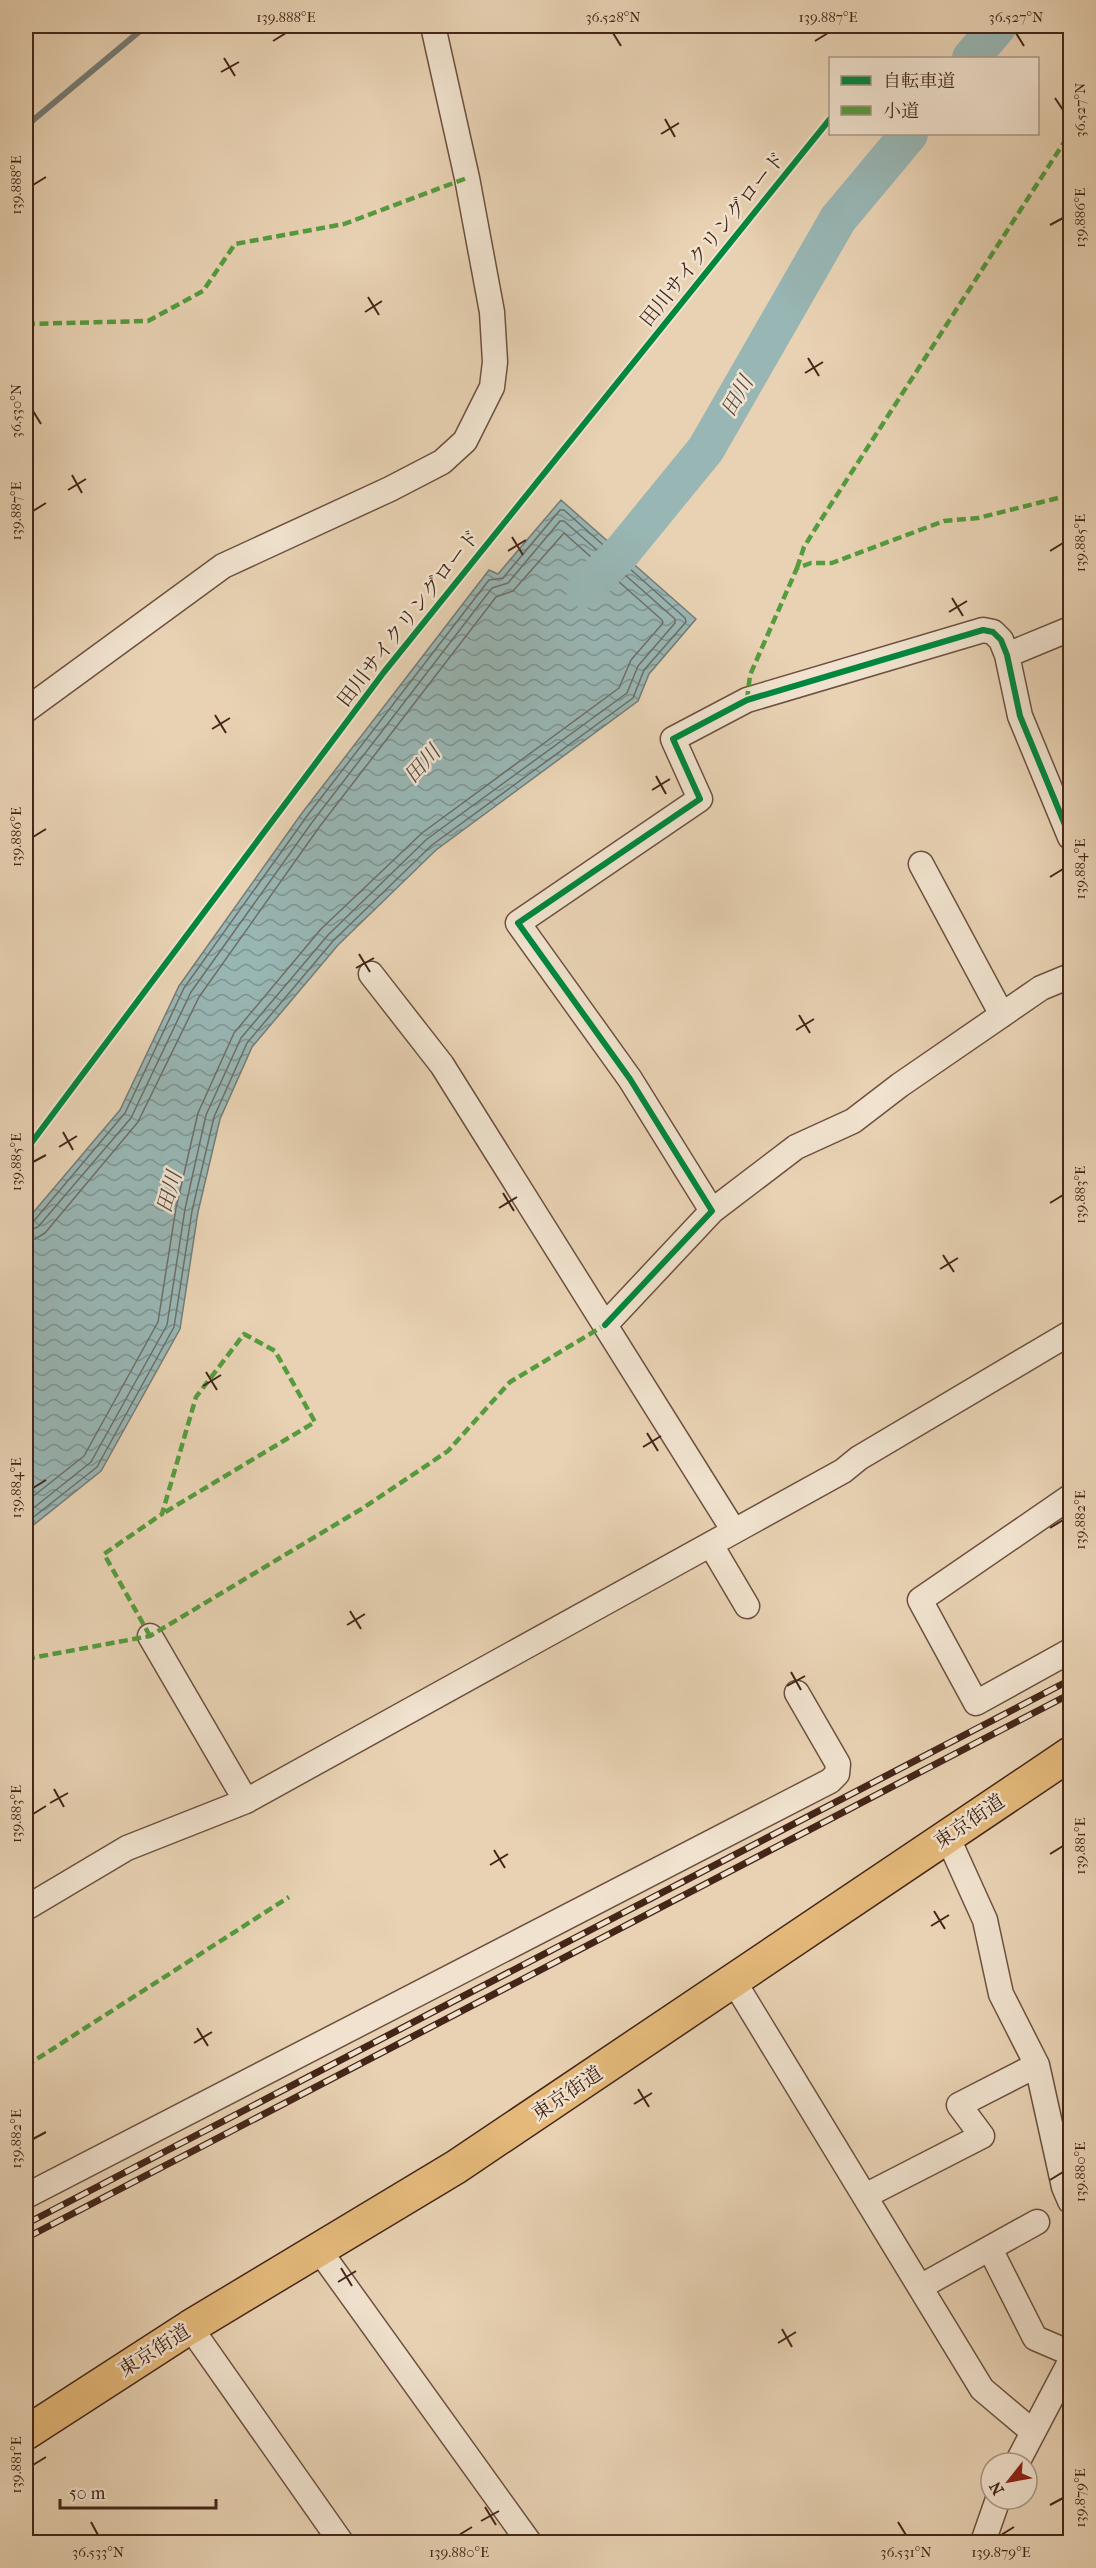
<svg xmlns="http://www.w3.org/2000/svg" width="1096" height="2568" viewBox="0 0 1096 2568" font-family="'IM FELL French Canon','Noto Serif JP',serif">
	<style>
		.water { fill: url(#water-waves); stroke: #767c76; stroke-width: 1.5 }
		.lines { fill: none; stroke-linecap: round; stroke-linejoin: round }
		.shore { stroke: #6e6e66; stroke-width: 1.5 }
		.stream { stroke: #767c76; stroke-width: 6 }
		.river { stroke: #98b6b4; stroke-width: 38 }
		.minor-casing { stroke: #6d5140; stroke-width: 27 }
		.trunk-casing { stroke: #442619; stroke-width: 36 }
		.minor { stroke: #f0e2ce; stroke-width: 24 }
		.trunk { stroke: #e4b97a; stroke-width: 33 }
		.rail-casing { stroke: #442619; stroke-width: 7 }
		.rail { stroke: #f0e2ce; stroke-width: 4.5; stroke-dasharray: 14; stroke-linecap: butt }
		.quiet { stroke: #549c3e; stroke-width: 4.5; stroke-dasharray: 9 4.5; stroke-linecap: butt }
		.cycleway-casing { stroke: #f0e2ce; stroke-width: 10 }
		.cycleway { stroke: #00873e; stroke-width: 6 }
		.ticks { fill: none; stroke: #442619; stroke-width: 2 }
		.labels { text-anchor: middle; stroke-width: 5; stroke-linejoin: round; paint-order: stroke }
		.street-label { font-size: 20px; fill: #442619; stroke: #f0e2ce }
		.water-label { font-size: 21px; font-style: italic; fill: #594a40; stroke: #f0e2ce }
		.neatline { fill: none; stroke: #442619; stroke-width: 2 }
		.ticks-label { font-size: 15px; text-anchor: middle; fill: #442619 }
	</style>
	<defs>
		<pattern id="water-waves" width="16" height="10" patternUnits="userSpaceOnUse" patternTransform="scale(1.5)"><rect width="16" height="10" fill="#98b6b4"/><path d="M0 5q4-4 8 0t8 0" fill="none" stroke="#7e9492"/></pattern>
	</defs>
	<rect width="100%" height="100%" fill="#e8d2b3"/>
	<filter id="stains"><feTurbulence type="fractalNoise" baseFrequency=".00333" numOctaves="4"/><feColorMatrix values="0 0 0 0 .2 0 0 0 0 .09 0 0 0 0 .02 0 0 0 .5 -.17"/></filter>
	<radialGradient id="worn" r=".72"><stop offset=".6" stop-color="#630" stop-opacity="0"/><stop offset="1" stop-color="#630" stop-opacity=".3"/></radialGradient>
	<path class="water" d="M561 500 696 619 649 674 638 701 436 850 338 945 252 1047 220 1119 198 1212 180 1329 101 1471 26 1531V1221L120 1110 179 986 302 813 489 570 498 574Z"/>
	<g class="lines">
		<path class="shore" d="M26 1224 33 1222 125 1113 184 988 307 816 489 580 503 578 560 510H564L685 618 686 622 644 670 633 698 432 845 333 941 247 1043 214 1117 192 1211 174 1327 97 1467 26 1523
			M26 1231 38 1227 131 1118 191 992 313 821 492 588 508 583 560 521H564L675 619V623L638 666 627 693 427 839 328 935 241 1038 206 1115 185 1209 167 1325 91 1462 26 1514
			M26 1241 35 1239 45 1233 138 1122 199 997 320 826 496 597 513 591 564 533 662 620 663 623 631 660 619 688 422 833 321 929 234 1033 198 1113 176 1208 158 1322 84 1456 26 1502"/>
		<path class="stream" d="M977 26 990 35
			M26 126 146 26"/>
		<path class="river" d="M971 58 998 26
			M585 589 622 552 706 449 838 219 909 134"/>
		<defs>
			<path id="minor" d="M1007 655 1070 629
				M26 710 223 566 390 489 442 462 465 441 492 387 495 362 492 312 467 178 433 26
				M921 864 1002 1015
				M371 974 442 1065 734 1531
				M712 1211 796 1147 853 1121 900 1085 1041 988 1070 976
				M605 1325 712 1211 630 1079 518 923 700 799 673 739 747 700 983 630 993 632 1001 640 1007 655 1020 716 1070 837
				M1070 1497 920 1600 976 1703 1070 1651
				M711 1545 747 1606
				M150 1636 246 1801
				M947 1836 985 1920 1001 1994 1037 2065 1064 2187 1070 2201
				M26 1908 127 1848 246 1801 843 1471 859 1458 1070 1333
				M733 1980 982 2389 1033 2432
				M26 2196 830 1781 837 1774 838 1764 797 1693
				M865 2196 982 2136 959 2105 1037 2065
				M990 2249 1035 2338 1070 2353
				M319 2250 529 2542
				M920 2287 1037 2222
				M190 2327 341 2542
				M1017 2463 1070 2362
				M983 2542 998 2499"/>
			<path id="trunk" d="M26 2433 190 2327 456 2167 1070 1754"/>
		</defs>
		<use href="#minor" class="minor-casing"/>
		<use href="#trunk" class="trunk-casing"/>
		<use href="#minor" class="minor"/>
		<use href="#trunk" class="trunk"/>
		<defs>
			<path id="rail" d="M26 2224 1070 1680
				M26 2238 1070 1694"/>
		</defs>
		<use href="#rail" class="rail-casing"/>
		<use href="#rail" class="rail"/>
		<path class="quiet" d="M26 324 148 321 203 291 235 244 344 224 467 178
			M797 568 804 547 817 526 1070 133
			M747 700 750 675 797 568 811 563H832L944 521 978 518 1070 495
			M150 1636 104 1554 162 1514 196 1397 244 1334 275 1351 315 1422 162 1514
			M26 1659 150 1636 363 1508 448 1451 510 1382 605 1325
			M26 2066 289 1897"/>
		<defs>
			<path id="cycleway" d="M26 1150 384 672 830 119
				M605 1325 712 1211 630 1079 518 923 700 799 673 739 747 700 983 630 993 632 1001 640 1007 655 1020 716 1070 837"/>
		</defs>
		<use href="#cycleway" class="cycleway-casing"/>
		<use href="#cycleway" class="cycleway"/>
	</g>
	<path class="ticks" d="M613 33 621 46M1016 33 1024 46M273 41 286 33M815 41 828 33M224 58 235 76M221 72 239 62M1055 98 1063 110M665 119 675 137M661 134 679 123M33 185 46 177M1050 225 1063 218M368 297 379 315M365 312 382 301M808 358 819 376M805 373 823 362M33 411 41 424M72 475 82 493M68 490 86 479M33 511 46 503M512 537 523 555M508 551 526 540M1050 551 1063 543M952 598 963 616M949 612 967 601M215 715 226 733M212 729 230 718M656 776 666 794M652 790 670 779M33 837 46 829M1050 877 1063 869M359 954 370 972M356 968 374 958M799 1015 810 1033M796 1030 814 1019M63 1132 73 1150M59 1147 77 1136M33 1162 46 1155M503 1193 514 1211M1050 1203 1063 1195M499 1208 517 1197M943 1255 954 1272M940 1269 958 1258M206 1372 217 1390M203 1386 221 1375M647 1433 658 1451M643 1447 661 1436M33 1488 46 1480M1050 1528 1063 1520M350 1611 361 1629M347 1625 365 1614M791 1672 801 1690M787 1686 805 1676M54 1789 64 1807M50 1803 68 1793M33 1814 46 1806M494 1850 505 1868M1050 1854 1063 1846M490 1865 508 1854M934 1911 945 1929M931 1926 949 1915M197 2028 208 2046M194 2043 212 2032M638 2089 649 2107M634 2104 652 2093M33 2139 46 2132M1050 2180 1063 2172M341 2268 352 2286M338 2282 356 2271M782 2329 792 2347M778 2343 796 2332M33 2465 46 2457M1050 2505 1063 2498M485 2507 496 2525M481 2521 499 2511M91 2522 98 2535M898 2522 906 2535M459 2535 472 2527M1001 2535 1014 2527"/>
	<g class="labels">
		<g class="street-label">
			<text transform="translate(712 239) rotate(-51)" y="7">田川サイクリングロード</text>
			<text transform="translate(408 618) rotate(-52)" y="7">田川サイクリングロード</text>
			<text transform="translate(969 1821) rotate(-34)" y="7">東京街道</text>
			<text transform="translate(567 2093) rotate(-34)" y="7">東京街道</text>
			<text transform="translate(154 2350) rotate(-32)" y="7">東京街道</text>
		</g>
		<g class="water-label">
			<text transform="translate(737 396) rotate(-60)" y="7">田川</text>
			<text transform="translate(422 764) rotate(-48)" y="7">田川</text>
			<text transform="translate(169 1192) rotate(-74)" y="7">田川</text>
		</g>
	</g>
	<rect width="1096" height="2568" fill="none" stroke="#e8d2b3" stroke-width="66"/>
	<rect x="829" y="57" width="210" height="78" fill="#f0e2ce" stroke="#ab9786" stroke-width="1.5"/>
	<rect x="841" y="76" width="30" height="9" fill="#00873e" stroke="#ab9786" stroke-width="1.5"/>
	<text x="883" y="87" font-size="18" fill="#442619">自転車道</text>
	<rect x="841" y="106" width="30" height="9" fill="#549c3e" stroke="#ab9786" stroke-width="1.5"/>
	<text x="883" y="117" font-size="18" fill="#442619">小道</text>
	<g transform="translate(1009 2481) rotate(239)"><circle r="28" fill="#f0e2ce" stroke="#ab9786" stroke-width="1.5"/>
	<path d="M0-4.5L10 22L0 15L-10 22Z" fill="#8f2418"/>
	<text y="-9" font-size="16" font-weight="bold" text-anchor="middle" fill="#442619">N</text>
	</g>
	<path d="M60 2499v9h156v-9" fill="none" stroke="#442619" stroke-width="3"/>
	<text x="69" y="2499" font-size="18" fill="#442619" stroke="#f0e2ce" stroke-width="4.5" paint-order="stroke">50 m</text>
	<rect x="33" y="33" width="1030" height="2502" class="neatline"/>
	<g class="ticks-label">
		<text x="286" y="22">139.888°E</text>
		<text x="613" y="22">36.528°N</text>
		<text x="828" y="22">139.887°E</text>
		<text x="1016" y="22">36.527°N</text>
		<text transform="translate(1080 110) rotate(-90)" y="5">36.527°N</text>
		<text transform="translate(16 185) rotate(-90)" y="5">139.888°E</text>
		<text transform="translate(1080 218) rotate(-90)" y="5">139.886°E</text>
		<text transform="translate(16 411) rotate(-90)" y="5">36.530°N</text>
		<text transform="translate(16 511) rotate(-90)" y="5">139.887°E</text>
		<text transform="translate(1080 543) rotate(-90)" y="5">139.885°E</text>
		<text transform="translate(16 837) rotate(-90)" y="5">139.886°E</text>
		<text transform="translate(1080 869) rotate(-90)" y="5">139.884°E</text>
		<text transform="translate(16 1162) rotate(-90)" y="5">139.885°E</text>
		<text transform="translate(1080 1195) rotate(-90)" y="5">139.883°E</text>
		<text transform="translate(16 1488) rotate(-90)" y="5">139.884°E</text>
		<text transform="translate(1080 1520) rotate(-90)" y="5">139.882°E</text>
		<text transform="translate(16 1814) rotate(-90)" y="5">139.883°E</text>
		<text transform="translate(1080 1846) rotate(-90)" y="5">139.881°E</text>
		<text transform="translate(16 2139) rotate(-90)" y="5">139.882°E</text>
		<text transform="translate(1080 2172) rotate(-90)" y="5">139.880°E</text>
		<text transform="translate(16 2465) rotate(-90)" y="5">139.881°E</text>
		<text transform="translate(1080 2498) rotate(-90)" y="5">139.879°E</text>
		<text x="98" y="2557">36.533°N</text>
		<text x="459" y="2557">139.880°E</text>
		<text x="906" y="2557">36.531°N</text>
		<text x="1001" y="2557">139.879°E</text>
	</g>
	<rect width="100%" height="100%" filter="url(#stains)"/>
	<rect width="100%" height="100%" fill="url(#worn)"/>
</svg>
